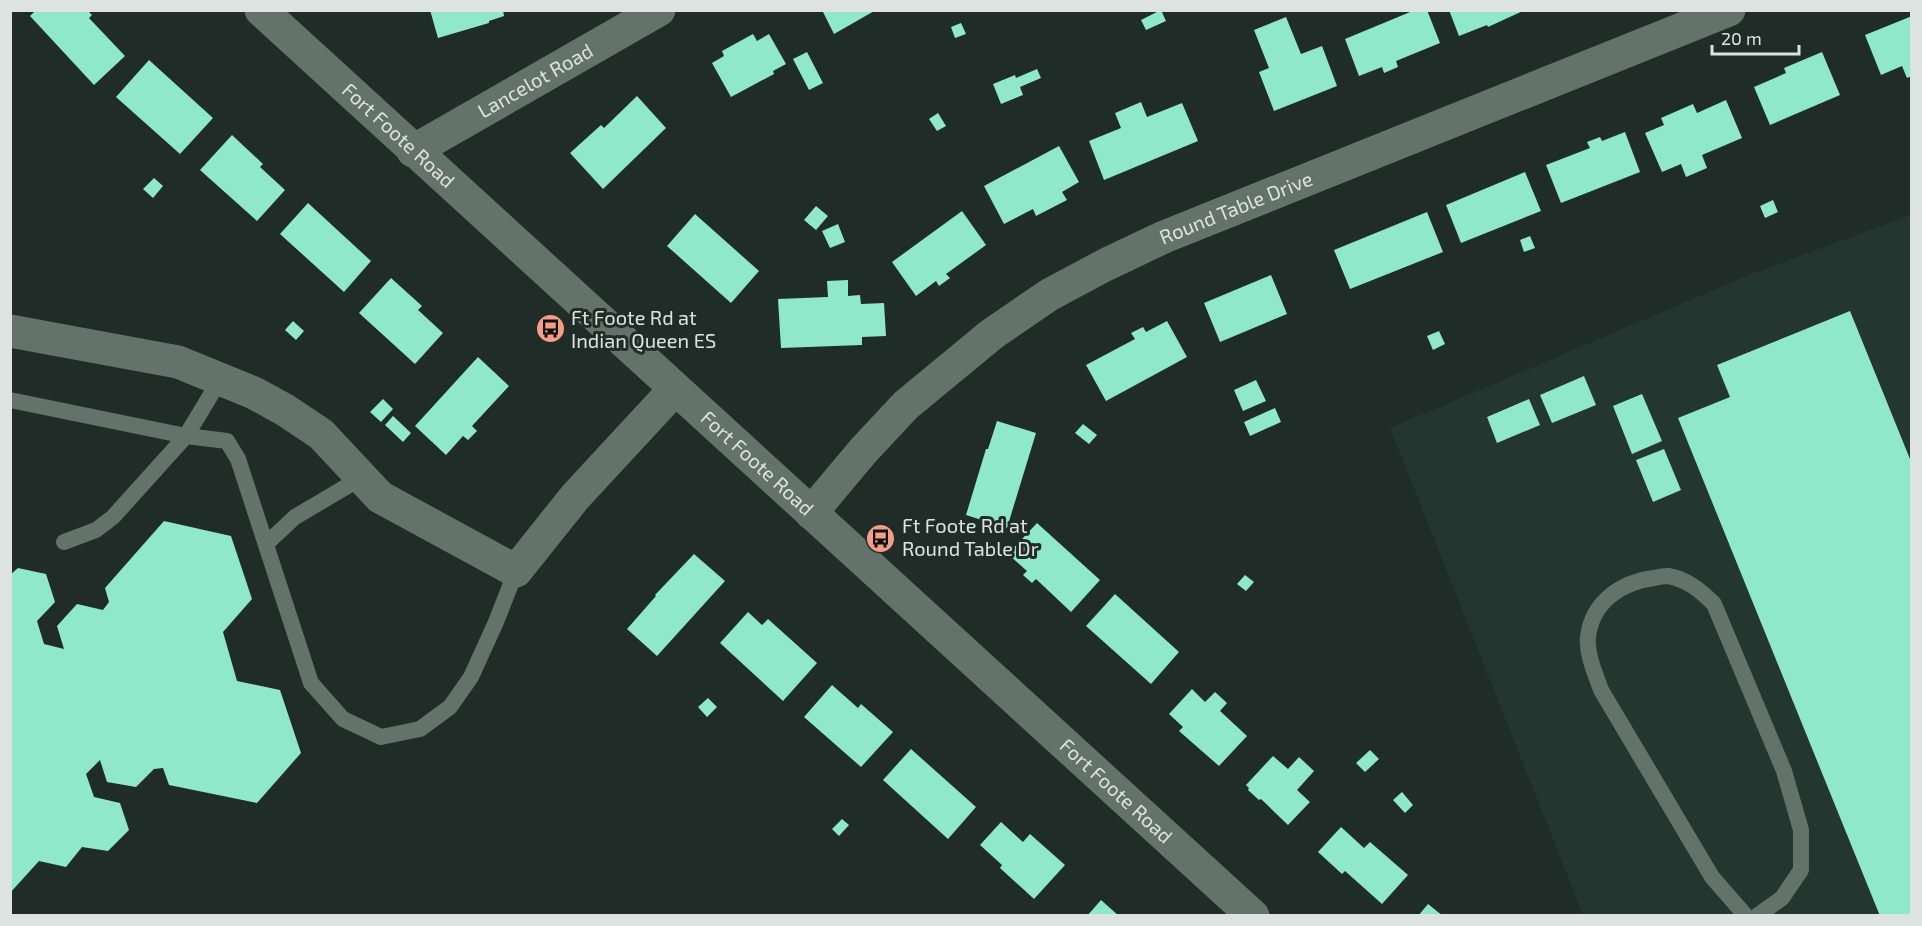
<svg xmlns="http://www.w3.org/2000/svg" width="1922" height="926" viewBox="0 0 1922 926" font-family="'Exo 2',sans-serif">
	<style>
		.built { fill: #23362f }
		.building { fill: #90e8ca }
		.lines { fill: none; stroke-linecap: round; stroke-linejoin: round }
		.service { stroke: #64726c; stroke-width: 16 }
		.minor { stroke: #64726c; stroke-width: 33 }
		.tertiary { stroke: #64726c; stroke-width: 33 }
		.labels { text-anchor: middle; stroke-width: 6; stroke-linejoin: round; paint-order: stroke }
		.street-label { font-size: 20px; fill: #dce3e0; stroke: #202c27 }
		.poi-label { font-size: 20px; fill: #dce3e0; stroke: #202c27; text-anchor: start }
	</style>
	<rect width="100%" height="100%" fill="#202c27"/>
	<path class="built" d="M1911 215V915H1583L1390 428 1751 274Z"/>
	<path class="building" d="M36 10H87L92 15 89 18 125 56 94 85 30 16Z
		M430 10H503L504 16 489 21V23L438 38Z
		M822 10H876L834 34Z
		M1161 10 1166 21 1146 30 1141 20Z
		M1415 10H1427L1440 43 1396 61 1398 67 1384 73 1382 67 1359 76 1345 39Z
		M1449 10H1525L1488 27 1487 25 1459 36Z
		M1912 16V76L1907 78 1902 66 1881 75 1865 35Z
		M1286 17 1301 54 1322 46 1337 86 1274 111 1259 72 1269 68 1254 30Z
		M961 23 966 34 955 38 951 27Z
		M753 34 757 41 769 34 786 64 773 71 774 74 731 97 712 63 724 56 722 51Z
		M807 52 823 83 809 90 793 59Z
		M1822 52 1840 95 1770 125 1754 87 1786 73 1784 68Z
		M149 60 213 118 180 154 116 97Z
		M1037 69 1041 78 1020 87 1023 95 1001 104 993 84 1015 75 1016 78Z
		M637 96 666 128 603 189 570 153 601 125 604 128Z
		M1726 100 1742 138 1702 155 1707 168 1686 177 1681 164 1662 172 1645 133 1664 125 1661 118 1693 104 1697 113Z
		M1141 102 1147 117 1182 103 1198 141 1104 180 1089 141 1121 128 1115 113Z
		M938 113 946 126 937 131 929 119Z
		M1625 132 1640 172 1561 203 1546 165 1590 148 1587 142 1600 137 1602 141Z
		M232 135 263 164 260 167 285 190 257 221 200 170Z
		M1059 146 1079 182 1062 192 1067 200 1036 216 1033 209 1004 224 984 186Z
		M1525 172 1541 211 1461 243 1446 205Z
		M154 178 163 186 153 198 143 189Z
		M1773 200 1778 212 1765 218 1760 206Z
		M308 203 371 261 344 292 280 234Z
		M816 206 828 216 816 230 804 220Z
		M962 211 986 245 946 274 950 278 939 286 936 281 916 296 892 262Z
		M1427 212 1443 252 1350 289 1334 250Z
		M695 214 759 271 731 303 667 246Z
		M838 224 845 242 830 248 822 231Z
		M1530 236 1535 248 1524 252 1520 240Z
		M1271 275 1287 314 1220 342 1204 303Z
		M391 278 422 306 418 310 443 333 415 364 359 313Z
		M848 280V296L860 295 861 304 884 303 886 336 862 337V345L781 348 778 299 828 297 827 281Z
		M1850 311 1912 464V916H1880L1678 418 1730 397 1717 365Z
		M293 321 304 331 296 340 285 330Z
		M1167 321 1187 357 1106 401 1086 365 1135 339 1131 333 1143 327 1146 332Z
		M1439 331 1445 344 1433 350 1427 336Z
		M478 357 509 386 472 426 477 431 468 440 463 436 446 455 415 426Z
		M1584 376 1596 405 1552 423 1540 395Z
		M1256 380 1266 401 1243 411 1234 390Z
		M1642 394 1662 441 1632 454 1613 406Z
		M383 399 393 409 381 422 370 412Z
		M1529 399 1540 425 1497 443 1487 417Z
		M1275 408 1281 422 1250 436 1244 422Z
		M393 416 411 433 403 442 385 425Z
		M997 421 1036 433 1007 528 966 515 986 449H988Z
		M1083 424 1097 435 1089 444 1075 433Z
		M1664 449 1681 490 1653 502 1636 460Z
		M164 521 231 536 252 599 223 632 237 681 280 690 301 753 257 803 169 785 163 768 154 769 136 787 107 782 100 760 86 774 94 797 120 803 129 830 108 851 82 847 66 867 39 861 10 893V575L18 568 46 574 55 602 37 621 44 644 64 649 57 626 77 604 103 610 109 602 105 588Z
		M1037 523 1100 580 1071 612 1036 579 1032 583 1023 575 1027 571 1008 554Z
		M694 554 725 581 657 656 627 629 656 596 655 595Z
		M1245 575 1254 582 1246 591 1237 584Z
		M1115 594 1179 652 1151 684 1086 626Z
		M748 612 762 625 768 619 817 663 783 701 720 643Z
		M832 685 858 708 861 704 893 732 861 767 804 717Z
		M1192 689 1205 702 1215 692 1227 703 1220 711 1247 736 1219 766 1179 731 1183 727 1169 714Z
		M708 698 717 707 707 717 698 707Z
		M911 749 976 807 948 839 883 780Z
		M1370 750 1379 759 1365 772 1356 763Z
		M1273 756 1288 769 1299 757 1314 771 1297 790 1310 802 1288 825 1261 799 1259 800 1248 790 1249 788 1246 785Z
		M1402 792 1413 805 1405 813 1393 800Z
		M842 819 849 825 839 836 832 829Z
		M1001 822 1023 842 1030 834 1065 865 1034 899 1000 868 1002 865 980 845Z
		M1341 827 1364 848 1370 842 1408 875 1382 904 1345 871 1342 874 1318 852Z
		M1101 900 1119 916H1087Z
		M1428 904 1443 916H1418Z"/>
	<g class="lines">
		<path class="service" d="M10 400 186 436 227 441 238 459 311 683 343 719 381 737 420 729 450 707 471 677 496 622 516 571
			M64 542 96 530 113 517 186 436 221 378
			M266 544 295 517 361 478
			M1746 916 1712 877 1601 690C1596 675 1586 654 1588 637 1592 602 1621 582 1654 578 1658 577 1664 576 1668 576 1687 579 1701 591 1714 604L1784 771 1801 830V870L1782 898 1757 916"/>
		<g class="minor">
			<path id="s1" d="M413 151 659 10"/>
			<path d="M10 331 178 362 254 393 285 410 321 434 380 497 516 571 575 497 675 389"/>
			<path id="s2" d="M811 513 863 451 906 405 992 334 1049 295 1105 265 1164 237 1729 10"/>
		</g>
		<path class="tertiary" id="s3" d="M261 10 1253 916"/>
	</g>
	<defs>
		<symbol id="bus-disc" viewBox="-11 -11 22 22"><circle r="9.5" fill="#f49e87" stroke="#202c27"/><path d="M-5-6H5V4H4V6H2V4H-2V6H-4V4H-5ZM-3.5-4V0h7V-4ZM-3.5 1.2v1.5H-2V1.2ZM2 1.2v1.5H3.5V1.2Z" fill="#111"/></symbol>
	</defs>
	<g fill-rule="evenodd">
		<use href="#bus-disc" x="534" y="312" width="33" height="33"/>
		<use href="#bus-disc" x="864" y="522" width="33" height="33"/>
	</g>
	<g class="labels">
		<g class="street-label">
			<text dy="7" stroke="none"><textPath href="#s1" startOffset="141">Lancelot Road</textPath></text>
			<text dy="7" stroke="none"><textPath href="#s3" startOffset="186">Fort Foote Road</textPath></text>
			<text dy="7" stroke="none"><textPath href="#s2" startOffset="531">Round Table Drive</textPath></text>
			<text dy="7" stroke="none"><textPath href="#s3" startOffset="672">Fort Foote Road</textPath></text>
			<text dy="7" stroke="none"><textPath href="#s3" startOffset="1158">Fort Foote Road</textPath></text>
		</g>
		<g class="poi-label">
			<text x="571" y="325">Ft Foote Rd at<tspan x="571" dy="23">Indian Queen ES</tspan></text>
			<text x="902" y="533">Ft Foote Rd at<tspan x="902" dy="23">Round Table Dr</tspan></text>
		</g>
	</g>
	<rect width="1922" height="926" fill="none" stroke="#dce3e0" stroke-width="24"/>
	<path d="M1712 45v9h87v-9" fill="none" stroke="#dce3e0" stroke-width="3"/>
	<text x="1721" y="45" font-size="18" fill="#dce3e0" stroke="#202c27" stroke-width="4.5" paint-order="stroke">20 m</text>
</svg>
